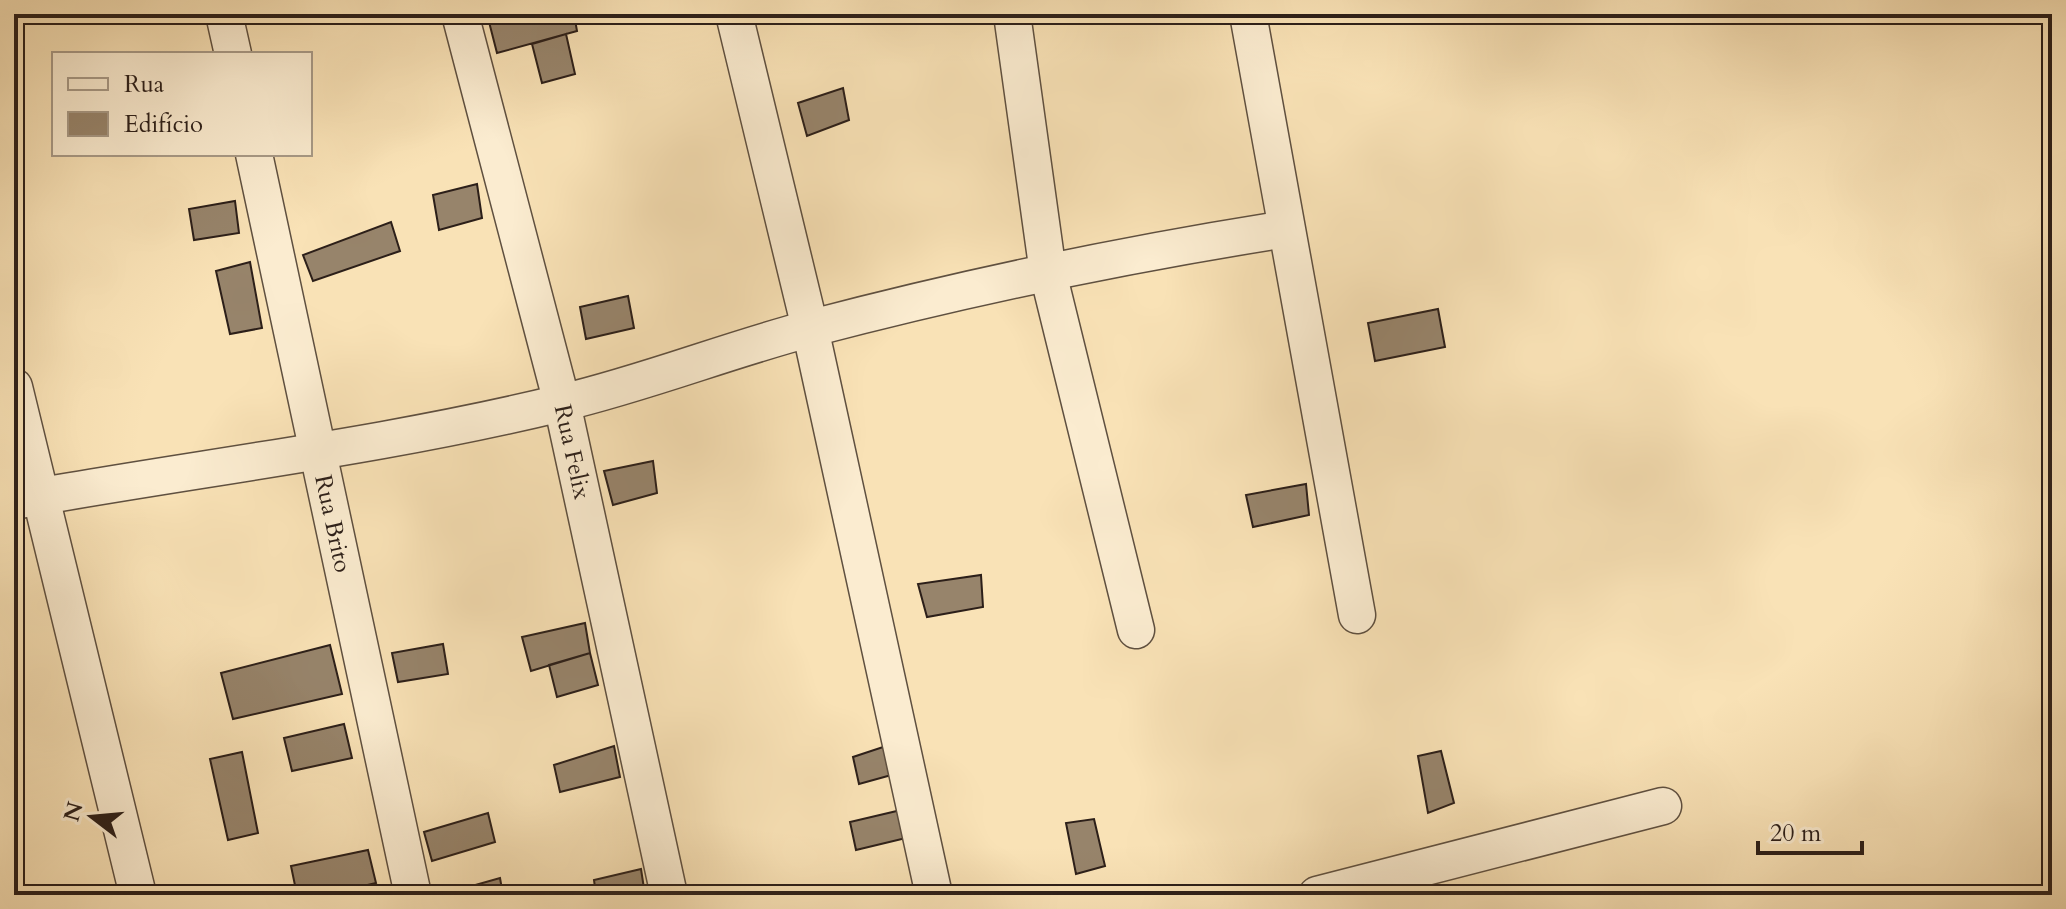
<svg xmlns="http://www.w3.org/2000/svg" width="2066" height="909" viewBox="0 0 2066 909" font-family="Cardo,serif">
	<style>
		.building { fill: #97846b; stroke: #2c1f19; stroke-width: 2 }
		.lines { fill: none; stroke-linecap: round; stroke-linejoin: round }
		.street-casing { stroke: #5f5040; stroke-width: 39 }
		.street { stroke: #fbecd0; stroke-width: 36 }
		.labels { text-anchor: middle; stroke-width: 7; stroke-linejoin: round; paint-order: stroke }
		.street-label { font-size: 24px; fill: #2c1f19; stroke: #fbecd0 }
	</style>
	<rect width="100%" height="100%" fill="#f9e2b6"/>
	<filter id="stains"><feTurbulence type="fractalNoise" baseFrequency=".0025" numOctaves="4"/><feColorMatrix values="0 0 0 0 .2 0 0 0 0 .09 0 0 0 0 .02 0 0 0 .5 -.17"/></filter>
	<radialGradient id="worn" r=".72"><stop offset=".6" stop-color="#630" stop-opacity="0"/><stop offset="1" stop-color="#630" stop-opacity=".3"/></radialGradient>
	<path class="building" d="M487 14H574L577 31 497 53Z
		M566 34 575 74 542 83 532 44Z
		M843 88 849 120 807 136 798 103Z
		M477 184 482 218 439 230 433 195Z
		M235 201 239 233 194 240 189 209Z
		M391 222 400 251 313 281 303 255Z
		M250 262 262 328 230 334 216 271Z
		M628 296 634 328 586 339 580 307Z
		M1438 309 1445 347 1375 361 1368 323Z
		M653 461 657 493 613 505 604 471Z
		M1306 484 1309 515 1253 527 1246 495Z
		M981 575 983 607 927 617 918 584Z
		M585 623 590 653 531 671 522 637Z
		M443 644 448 674 398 682 392 653Z
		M330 645 342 694 233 719 221 673Z
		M590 653 598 685 557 697 549 665Z
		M344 724 352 758 292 771 284 738Z
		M889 745 895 774 859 784 853 757Z
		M614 746 620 777 560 792 554 765Z
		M1441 751 1454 803 1428 813 1418 756Z
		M242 752 258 833 228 840 210 759Z
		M901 810 906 838 856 850 850 822Z
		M488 813 495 842 432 861 424 832Z
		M1094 819 1105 866 1076 874 1066 823Z
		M368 850 376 883 325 895H297L291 866Z
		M641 869 645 895H596L594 880Z
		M500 878 503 895H440Z"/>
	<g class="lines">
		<defs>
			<g id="street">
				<path d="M224 14 233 54"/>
				<path id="s1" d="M460 14 562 403 669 895"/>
				<path d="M734 14 810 328 934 895"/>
				<path d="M1012 14 1048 273 1136 630"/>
				<path d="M1248 14 1357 615"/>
				<path id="s2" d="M254 154 413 895"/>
				<path d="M14 387 138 895"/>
				<path d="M14 501C196 468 381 447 561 403 646 383 728 350 812 328 968 287 1127 254 1286 229"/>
				<path d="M1317 895 1663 806"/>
			</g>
		</defs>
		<use href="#street" class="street-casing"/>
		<use href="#street" class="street"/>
	</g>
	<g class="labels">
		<g class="street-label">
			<text dy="8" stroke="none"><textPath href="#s1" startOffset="452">Rua Felix</textPath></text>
			<text dy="8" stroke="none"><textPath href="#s2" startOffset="378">Rua Brito</textPath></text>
		</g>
	</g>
	<rect width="2066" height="909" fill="none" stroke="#f9e2b6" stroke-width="48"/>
	<rect x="16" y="16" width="2034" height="877" fill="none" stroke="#2c1f19" stroke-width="4"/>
	<rect x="24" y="24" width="2018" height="861" fill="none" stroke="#2c1f19" stroke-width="2"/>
	<rect x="52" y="52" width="260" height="104" fill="#fbecd0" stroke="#a89a87" stroke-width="2"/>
	<rect x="68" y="78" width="40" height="12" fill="#fbecd0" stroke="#a89a87" stroke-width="2"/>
	<text x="124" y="92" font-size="24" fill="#2c1f19">Rua</text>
	<rect x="68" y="112" width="40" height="24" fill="#97846b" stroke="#a89a87" stroke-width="2"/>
	<text x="124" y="132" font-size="24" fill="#2c1f19">Edifício</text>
	<g transform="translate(92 817) rotate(286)" stroke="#fbecd0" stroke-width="6" paint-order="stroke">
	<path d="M0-6L14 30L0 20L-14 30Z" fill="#2c1f19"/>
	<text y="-12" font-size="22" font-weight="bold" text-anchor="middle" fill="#2c1f19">N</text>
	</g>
	<path d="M1758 841v12h104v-12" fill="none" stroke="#2c1f19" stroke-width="4"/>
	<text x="1770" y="841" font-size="24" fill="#2c1f19" stroke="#fbecd0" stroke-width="6" paint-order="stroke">20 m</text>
	<rect width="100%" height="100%" filter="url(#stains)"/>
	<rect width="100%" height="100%" fill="url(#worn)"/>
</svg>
